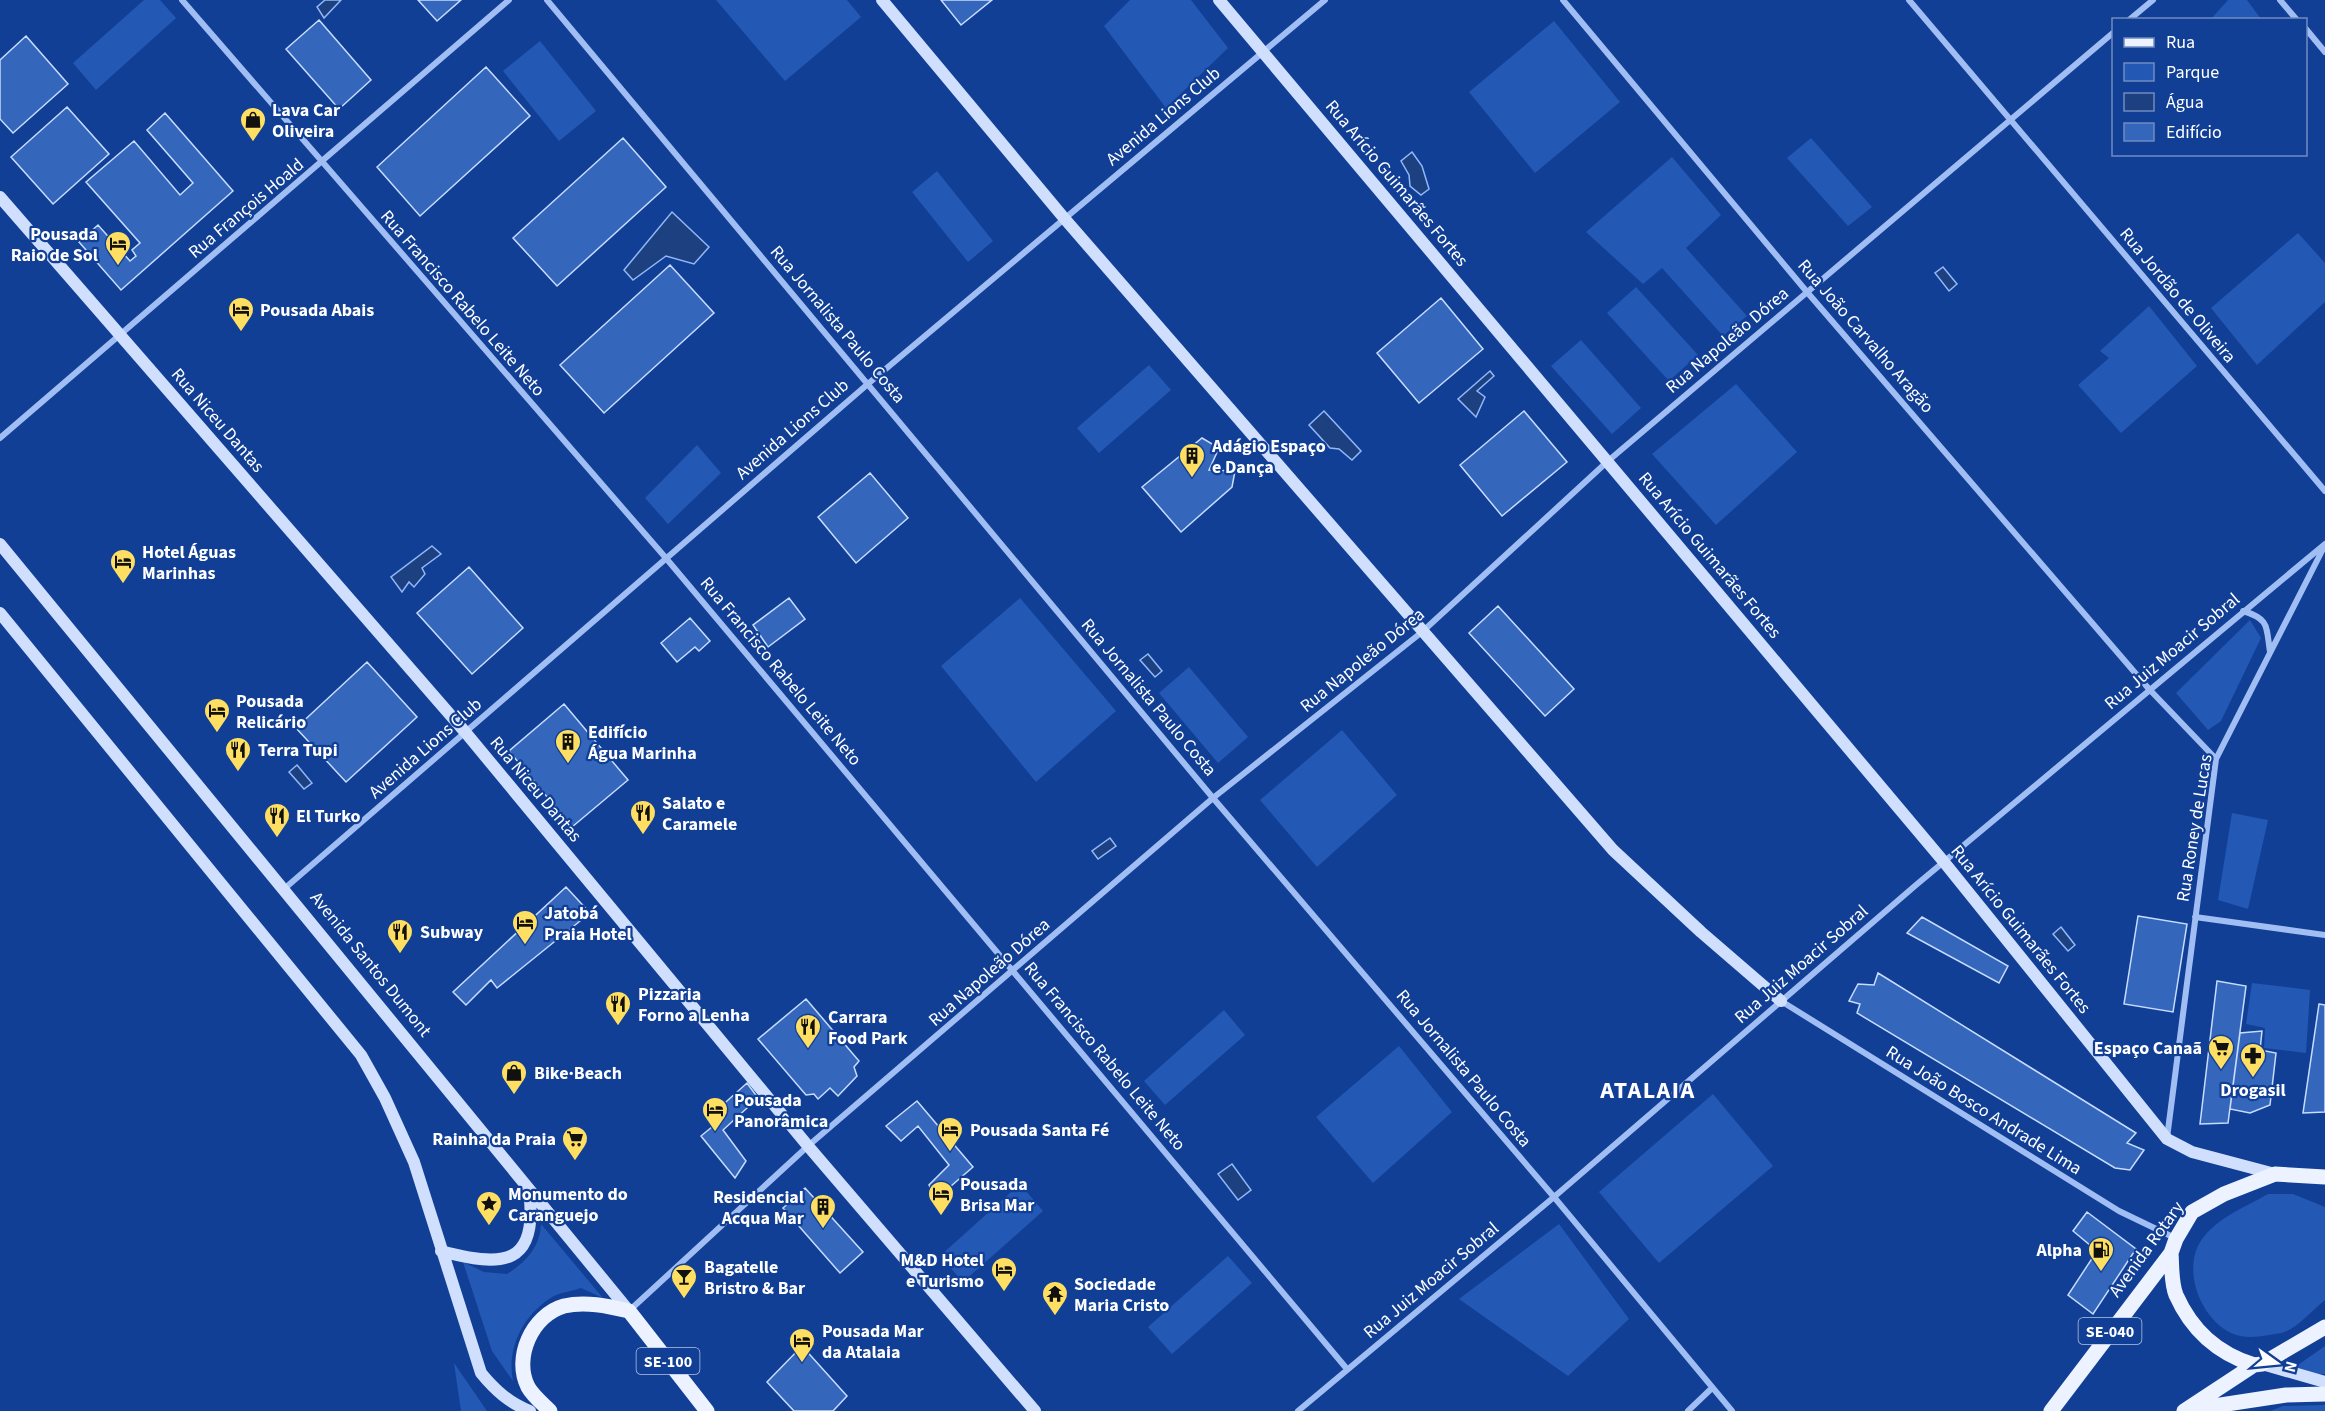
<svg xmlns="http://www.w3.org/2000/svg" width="2325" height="1411" viewBox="0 0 2325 1411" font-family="'Source Sans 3',sans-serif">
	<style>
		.green { fill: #2358b5 }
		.water { fill: #1d4081; stroke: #91b8f7; stroke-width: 1.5 }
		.building { fill: #3466bc; stroke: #c8dcfe; stroke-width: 1.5 }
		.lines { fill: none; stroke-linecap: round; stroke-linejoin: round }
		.street { stroke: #a0bef3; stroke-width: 6 }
		.secondary { stroke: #cfdffd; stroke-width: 12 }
		.primary { stroke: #ecf2ff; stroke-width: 15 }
		.labels { text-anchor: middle; stroke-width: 4.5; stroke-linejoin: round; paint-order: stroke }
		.shield { fill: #113f96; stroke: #b8c5e0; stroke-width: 1.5 }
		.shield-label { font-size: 16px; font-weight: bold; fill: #fff }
		.poi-label { font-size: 18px; font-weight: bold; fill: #fff; stroke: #113f96; text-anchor: start }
		.street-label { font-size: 18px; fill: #fff; stroke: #113f96 }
		.district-label { font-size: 24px; font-weight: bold; letter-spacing: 1.5px; fill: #fff; stroke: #113f96 }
	</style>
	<rect width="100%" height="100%" fill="#113f96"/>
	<path class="green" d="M144 0H160L176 18 96 90 73 63Z
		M716 0H847L861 17 785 81Z
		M1130 0H1191L1228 48 1166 108 1104 26Z
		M2228 0H2247L2261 19H2211Z
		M1554 21 1620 102 1535 173 1469 92Z
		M540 41 596 111 559 141 503 71Z
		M1811 138 1872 207 1848 226 1787 158Z
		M1672 157 1721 215 1686 248 1747 316 1723 336 1662 268 1643 284 1586 232Z
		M937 171 993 241 968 262 912 192Z
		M2298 233 2325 263V302L2257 365 2211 308Z
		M1636 287 1698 355 1669 381 1607 313Z
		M2149 306 2197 366 2121 433 2078 385 2109 358 2100 351Z
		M1581 340 1641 408 1612 434 1551 366Z
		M1149 365 1171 390 1099 453 1077 428Z
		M1736 384 1797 452 1716 525 1652 454Z
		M697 445 721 473 668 524 645 498Z
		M1020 598 1116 711 1036 782 941 666Z
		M2250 620 2261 638 2221 721 2208 730 2176 693Z
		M1189 667 1248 737 1218 763 1159 693Z
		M1342 730 1397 795 1317 867 1260 800Z
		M2232 813 2268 820 2248 909 2218 900Z
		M2252 983 2310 990 2306 1053 2264 1048 2265 1028 2246 1024Z
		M1224 1010 1245 1035 1165 1105 1144 1081Z
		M1399 1046 1452 1112 1373 1183 1316 1117Z
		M1713 1094 1773 1166 1659 1263 1599 1192Z
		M1020 1184 1043 1211 963 1282 940 1256Z
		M2268 1194H2293L2325 1207V1300C2313 1309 2296 1330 2281 1333 2266 1336 2245 1340 2231 1333 2202 1319 2184 1275 2198 1246 2211 1220 2244 1208 2268 1194Z
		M541 1224 603 1298 581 1288C573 1291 562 1292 554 1296 524 1313 506 1348 513 1381L492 1351 463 1262 484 1272 507 1274C526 1262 540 1247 541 1224Z
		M1559 1224 1629 1319 1568 1376 1459 1299Z
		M1228 1256 1252 1283 1172 1354 1148 1327Z
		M2325 1346V1374H2311L2295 1367Z
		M454 1363 487 1411H461Z
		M2325 1405V1411H2270L2283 1406Z"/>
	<path class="water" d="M325 0H341L324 18 317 7Z
		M1412 152 1422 166 1429 189 1421 195 1410 186 1409 175 1401 161Z
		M672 212 709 247 694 264 666 256 633 280 624 270Z
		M1943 267 1957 284 1949 291 1935 273Z
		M1490 371 1494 376 1477 391 1485 397 1476 417 1458 399Z
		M1324 411 1361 451 1352 460 1339 449 1330 448 1309 425Z
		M432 546 441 554 422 568 425 574 414 587 409 582 402 592 391 577Z
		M1148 654 1162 671 1155 677 1140 660Z
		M297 765 312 783 304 789 289 772Z
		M1110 838 1116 846 1098 859 1092 851Z
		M2061 927 2075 945 2068 951 2053 934Z
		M1232 1164 1251 1190 1238 1200 1218 1174Z"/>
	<path class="building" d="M418 0H461L437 21Z
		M941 0H992L961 25Z
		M319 20 371 80 339 109 286 49Z
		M26 36 68 84 13 133 0 119V60Z
		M486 67 530 116 420 216 377 167Z
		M67 107 109 154 53 204 11 157Z
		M165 113 233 191 121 290 79 242 98 225 130 261 136 256 132 250 140 243 86 182 134 141 180 195 193 183 147 130Z
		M623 138 666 187 557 286 513 238Z
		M670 265 714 313 604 413 560 365Z
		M1441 298 1483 349 1419 403 1377 353Z
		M1524 411 1567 462 1502 516 1460 465Z
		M1202 438 1219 448 1209 470 1235 471 1232 487 1181 532 1142 487Z
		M870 473 908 518 856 563 818 517Z
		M469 567 523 628 472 674 417 613Z
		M789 598 805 619 768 647 753 625Z
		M1498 606 1574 689 1545 716 1469 633Z
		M690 618 710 641 699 651 695 647 677 662 661 643Z
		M367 662 417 717 346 782 296 728Z
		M564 704 628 780 572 827 509 751Z
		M566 887 590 913 497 988 491 980 466 1005 453 992Z
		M2138 916 2187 924 2173 1012 2124 1004Z
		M1922 917 2008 966 1999 983 1907 933Z
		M1878 973 2136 1133 2127 1143 2144 1150 2130 1170 2115 1168 1857 1013 1860 1004 1849 1001 1858 984 1874 985Z
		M2217 981 2246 986 2228 1123 2200 1124Z
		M806 999 859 1061 854 1067 857 1076 838 1096 830 1088 818 1099 814 1094 806 1095 758 1039Z
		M2319 1004 2325 1005V1112L2303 1113Z
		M2262 1031 2260 1050 2276 1053 2270 1105 2250 1113 2230 1109 2240 1033Z
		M747 1083 758 1098 723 1130 746 1161 735 1178 701 1136 718 1122V1109Z
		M917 1101 973 1167 936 1199 929 1185 949 1165 918 1126 901 1141 886 1126Z
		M805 1188 863 1252 840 1273 783 1208Z
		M2087 1212 2136 1249 2093 1314 2068 1295 2097 1251 2073 1231Z
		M802 1346 847 1396 833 1411H794L767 1382Z"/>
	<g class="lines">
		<path class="street" d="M182 0 665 557 1347 1369
			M547 0 1213 798 1554 1197 1732 1411
			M1563 0 1807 292 2149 689 2216 759
			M1909 0 2325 491
			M2280 0 2297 20
			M2129 20 2153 0
			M2306 29 2325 52
			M0 438 509 0
			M2243 611C2270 619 2266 627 2270 652
			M284 889 869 383 1325 0
			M2195 917 2325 935
			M1781 1001 2119 1211 2175 1238
			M2167 1138 2216 759 2325 545
			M630 1310 808 1146 1213 798 1422 632 1608 461 2114 32
			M1298 1411 1554 1197 1916 885 2325 544
			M1688 1411 1712 1388"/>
		<path class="secondary" d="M882 0 1064 218 1613 850 1701 932 1781 1001
			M1219 0 1944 862 2167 1139 2192 1152 2275 1174
			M0 197 466 733 808 1146 1035 1411
			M0 544 629 1311
			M0 613 361 1055 385 1098 414 1162 481 1373C495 1390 509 1403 530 1411
			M441 1251C503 1268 539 1266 529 1190
			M2262 1364 2325 1382"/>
		<path class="primary" d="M2171 1253C2172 1265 2171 1283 2176 1295 2192 1331 2217 1353 2254 1365
			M2188 1410 2286 1395 2325 1394
			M550 1411C543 1404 533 1396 528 1387 513 1358 532 1315 564 1306 585 1301 608 1306 629 1311L707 1411
			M2051 1411 2171 1253 2176 1239 2192 1212 2224 1194 2275 1174 2325 1177
			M2184 1411 2254 1365 2262 1364 2325 1327"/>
	</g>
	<defs>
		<symbol id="shop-pin" viewBox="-11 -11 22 30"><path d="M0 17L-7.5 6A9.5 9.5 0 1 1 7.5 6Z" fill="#ffdf62" stroke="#113f96"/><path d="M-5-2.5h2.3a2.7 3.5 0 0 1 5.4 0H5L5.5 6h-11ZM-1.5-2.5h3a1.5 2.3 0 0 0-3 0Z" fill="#111"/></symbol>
		<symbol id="hotel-pin" viewBox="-11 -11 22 30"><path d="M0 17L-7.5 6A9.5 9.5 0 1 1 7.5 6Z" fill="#ffdf62" stroke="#113f96"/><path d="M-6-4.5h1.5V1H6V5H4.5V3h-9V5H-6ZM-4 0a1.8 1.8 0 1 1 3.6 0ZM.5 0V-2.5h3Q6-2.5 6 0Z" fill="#111"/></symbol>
		<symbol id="building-pin" viewBox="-11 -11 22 30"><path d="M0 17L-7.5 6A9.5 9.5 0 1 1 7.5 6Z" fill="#ffdf62" stroke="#113f96"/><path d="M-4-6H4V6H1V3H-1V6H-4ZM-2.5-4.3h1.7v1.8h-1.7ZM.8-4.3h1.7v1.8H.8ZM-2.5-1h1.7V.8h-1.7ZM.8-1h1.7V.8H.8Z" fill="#111"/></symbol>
		<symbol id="restaurant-pin" viewBox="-11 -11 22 30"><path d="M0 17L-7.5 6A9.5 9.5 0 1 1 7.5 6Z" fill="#ffdf62" stroke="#113f96"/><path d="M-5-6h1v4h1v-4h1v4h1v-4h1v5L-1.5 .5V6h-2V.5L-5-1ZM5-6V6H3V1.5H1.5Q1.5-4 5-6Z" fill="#111"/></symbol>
		<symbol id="supermarket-pin" viewBox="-11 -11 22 30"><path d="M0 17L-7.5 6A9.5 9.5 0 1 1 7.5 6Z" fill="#ffdf62" stroke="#113f96"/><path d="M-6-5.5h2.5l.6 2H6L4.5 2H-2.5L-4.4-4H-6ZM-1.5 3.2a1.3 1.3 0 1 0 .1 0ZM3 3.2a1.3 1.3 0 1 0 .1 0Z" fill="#111"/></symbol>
		<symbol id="pharmacy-pin" viewBox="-11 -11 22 30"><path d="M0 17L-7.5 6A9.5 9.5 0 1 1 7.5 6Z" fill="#ffdf62" stroke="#113f96"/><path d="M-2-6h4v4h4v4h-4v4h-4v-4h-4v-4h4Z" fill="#111"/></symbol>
		<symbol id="sight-pin" viewBox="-11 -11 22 30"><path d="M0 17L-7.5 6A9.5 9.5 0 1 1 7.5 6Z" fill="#ffdf62" stroke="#113f96"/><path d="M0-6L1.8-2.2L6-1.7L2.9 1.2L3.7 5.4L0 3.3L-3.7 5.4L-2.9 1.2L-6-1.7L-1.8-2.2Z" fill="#111"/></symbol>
		<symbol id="fuel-pin" viewBox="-11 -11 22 30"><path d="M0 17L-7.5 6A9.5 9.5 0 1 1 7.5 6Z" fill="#ffdf62" stroke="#113f96"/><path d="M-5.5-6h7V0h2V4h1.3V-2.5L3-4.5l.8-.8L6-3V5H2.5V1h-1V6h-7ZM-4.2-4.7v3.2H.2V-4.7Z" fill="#111"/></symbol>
		<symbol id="bar-pin" viewBox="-11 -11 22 30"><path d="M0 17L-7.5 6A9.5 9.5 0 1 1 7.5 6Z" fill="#ffdf62" stroke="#113f96"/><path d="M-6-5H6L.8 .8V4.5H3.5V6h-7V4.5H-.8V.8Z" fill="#111"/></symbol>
		<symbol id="temple-pin" viewBox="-11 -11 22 30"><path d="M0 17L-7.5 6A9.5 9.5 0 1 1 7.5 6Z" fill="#ffdf62" stroke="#113f96"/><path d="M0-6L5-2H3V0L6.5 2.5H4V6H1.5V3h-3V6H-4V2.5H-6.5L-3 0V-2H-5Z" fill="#111"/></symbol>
	</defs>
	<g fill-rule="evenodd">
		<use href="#shop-pin" x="238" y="105" width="30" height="40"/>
		<use href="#hotel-pin" x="103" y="229" width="30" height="40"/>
		<use href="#hotel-pin" x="226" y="295" width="30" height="40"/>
		<use href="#building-pin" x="1177" y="441" width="30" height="40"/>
		<use href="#hotel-pin" x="108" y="547" width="30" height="40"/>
		<use href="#hotel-pin" x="202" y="696" width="30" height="40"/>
		<use href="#building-pin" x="553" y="727" width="30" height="40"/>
		<use href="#restaurant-pin" x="223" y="735" width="30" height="40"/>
		<use href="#restaurant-pin" x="628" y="798" width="30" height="40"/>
		<use href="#restaurant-pin" x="262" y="801" width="30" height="40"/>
		<use href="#hotel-pin" x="510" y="908" width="30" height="40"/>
		<use href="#restaurant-pin" x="385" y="917" width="30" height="40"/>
		<use href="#restaurant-pin" x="603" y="989" width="30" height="40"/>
		<use href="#restaurant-pin" x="793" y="1012" width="30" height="40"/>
		<use href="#supermarket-pin" x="2206" y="1033" width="30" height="40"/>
		<use href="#pharmacy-pin" x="2238" y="1041" width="30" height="40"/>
		<use href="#shop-pin" x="499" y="1058" width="30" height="40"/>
		<use href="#hotel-pin" x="700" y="1095" width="30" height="40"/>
		<use href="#hotel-pin" x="935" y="1115" width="30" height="40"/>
		<use href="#supermarket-pin" x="560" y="1124" width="30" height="40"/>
		<use href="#hotel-pin" x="926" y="1179" width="30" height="40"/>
		<use href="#sight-pin" x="474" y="1189" width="30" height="40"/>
		<use href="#building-pin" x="808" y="1192" width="30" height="40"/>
		<use href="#fuel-pin" x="2086" y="1235" width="30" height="40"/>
		<use href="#hotel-pin" x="989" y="1255" width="30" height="40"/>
		<use href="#bar-pin" x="669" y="1262" width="30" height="40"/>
		<use href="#temple-pin" x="1040" y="1279" width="30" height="40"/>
		<use href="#hotel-pin" x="787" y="1326" width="30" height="40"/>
	</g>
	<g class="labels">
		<g class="shield">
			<rect x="2078.5" y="1318" width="63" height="26" rx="4.5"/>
			<rect x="636.5" y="1348" width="63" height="26" rx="4.5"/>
		</g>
		<g class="shield-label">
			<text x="2110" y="1337">SE-040</text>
			<text x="668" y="1367">SE-100</text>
		</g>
		<g class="poi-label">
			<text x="272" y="116">Lava Car<tspan x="272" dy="21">Oliveira</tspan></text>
			<text x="98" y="240" text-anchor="end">Pousada<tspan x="98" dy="21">Raio de Sol</tspan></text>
			<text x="260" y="316">Pousada Abais</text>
			<text x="1212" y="452">Adágio Espaço<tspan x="1212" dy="21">e Dança</tspan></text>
			<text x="142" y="558">Hotel Águas<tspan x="142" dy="21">Marinhas</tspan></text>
			<text x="236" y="707">Pousada<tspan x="236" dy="21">Relicário</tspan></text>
			<text x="588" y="738">Edifício<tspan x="588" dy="21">Água Marinha</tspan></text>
			<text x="258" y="756">Terra Tupi</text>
			<text x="662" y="809">Salato e<tspan x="662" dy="21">Caramele</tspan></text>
			<text x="296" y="822">El Turko</text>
			<text x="544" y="919">Jatobá<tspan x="544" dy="21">Praia Hotel</tspan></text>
			<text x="420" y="938">Subway</text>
			<text x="638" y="1000">Pizzaria<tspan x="638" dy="21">Forno a Lenha</tspan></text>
			<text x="828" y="1023">Carrara<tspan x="828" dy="21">Food Park</tspan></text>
			<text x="2202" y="1054" text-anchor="end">Espaço Canaã</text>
			<text x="534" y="1079">Bike·Beach</text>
			<text x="2253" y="1096" text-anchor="middle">Drogasil</text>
			<text x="734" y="1106">Pousada<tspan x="734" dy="21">Panorâmica</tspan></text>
			<text x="970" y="1136">Pousada Santa Fé</text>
			<text x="556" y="1145" text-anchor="end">Rainha da Praia</text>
			<text x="960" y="1190">Pousada<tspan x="960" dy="21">Brisa Mar</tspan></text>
			<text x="508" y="1200">Monumento do<tspan x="508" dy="21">Caranguejo</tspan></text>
			<text x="804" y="1203" text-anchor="end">Residencial<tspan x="804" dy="21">Acqua Mar</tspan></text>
			<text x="2082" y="1256" text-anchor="end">Alpha</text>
			<text x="984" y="1266" text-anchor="end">M&amp;D Hotel<tspan x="984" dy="21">e Turismo</tspan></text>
			<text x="704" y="1273">Bagatelle<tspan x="704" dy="21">Bristro &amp; Bar</tspan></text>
			<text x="1074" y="1290">Sociedade<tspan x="1074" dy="21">Maria Cristo</tspan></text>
			<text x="822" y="1337">Pousada Mar<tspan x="822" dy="21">da Atalaia</tspan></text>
		</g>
		<g class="street-label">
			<text transform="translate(1163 116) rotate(-40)" y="6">Avenida Lions Club</text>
			<text transform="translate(1397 183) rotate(50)" y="6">Rua Arício Guimarães Fortes</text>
			<text transform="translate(246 208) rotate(-40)" y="6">Rua François Hoald</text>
			<text transform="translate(2178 295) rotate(50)" y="6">Rua Jordão de Oliveira</text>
			<text transform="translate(463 303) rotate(49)" y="6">Rua Francisco Rabelo Leite Neto</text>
			<text transform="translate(838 324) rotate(50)" y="6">Rua Jornalista Paulo Costa</text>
			<text transform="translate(1866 336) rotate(49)" y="6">Rua João Carvalho Aragão</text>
			<text transform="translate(1727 340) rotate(-40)" y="6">Rua Napoleão Dórea</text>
			<text transform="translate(218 420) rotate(49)" y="6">Rua Niceu Dantas</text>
			<text transform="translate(792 429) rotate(-41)" y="6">Avenida Lions Club</text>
			<text transform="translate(1710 555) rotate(50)" y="6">Rua Arício Guimarães Fortes</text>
			<text transform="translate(2172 651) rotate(-40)" y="6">Rua Juiz Moacir Sobral</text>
			<text transform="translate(1362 660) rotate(-39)" y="6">Rua Napoleão Dórea</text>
			<text transform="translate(781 671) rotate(50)" y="6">Rua Francisco Rabelo Leite Neto</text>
			<text transform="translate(1149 697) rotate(50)" y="6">Rua Jornalista Paulo Costa</text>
			<text transform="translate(425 748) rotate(-41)" y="6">Avenida Lions Club</text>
			<text transform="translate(536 789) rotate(50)" y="6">Rua Niceu Dantas</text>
			<text transform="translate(2194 828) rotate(-81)" y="6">Rua Roney de Lucas</text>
			<text transform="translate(2021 929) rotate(51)" y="6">Rua Arício Guimarães Fortes</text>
			<text transform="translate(371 964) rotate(51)" y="6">Avenida Santos Dumont</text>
			<text transform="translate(1801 964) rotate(-41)" y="6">Rua Juiz Moacir Sobral</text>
			<text transform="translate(989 972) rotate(-41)" y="6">Rua Napoleão Dórea</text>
			<text transform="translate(1105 1056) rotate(50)" y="6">Rua Francisco Rabelo Leite Neto</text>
			<text transform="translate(1464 1068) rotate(50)" y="6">Rua Jornalista Paulo Costa</text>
			<text transform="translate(1984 1110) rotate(32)" y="6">Rua João Bosco Andrade Lima</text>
			<text transform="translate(2146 1249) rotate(-54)" y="6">Avenida Rotary</text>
			<text transform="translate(1431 1280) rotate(-40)" y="6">Rua Juiz Moacir Sobral</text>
		</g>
		<g class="district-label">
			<text x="1648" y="1098">ATALAIA</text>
		</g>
	</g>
	<rect x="2112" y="18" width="195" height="138" fill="#113f96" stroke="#708cc0" stroke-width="1.5"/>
	<rect x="2124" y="38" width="30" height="9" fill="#ecf2ff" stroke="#708cc0" stroke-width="1.5"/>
	<text x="2166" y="48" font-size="18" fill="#ffffff">Rua</text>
	<rect x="2124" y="63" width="30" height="18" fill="#2358b5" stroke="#708cc0" stroke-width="1.5"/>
	<text x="2166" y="78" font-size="18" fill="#ffffff">Parque</text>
	<rect x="2124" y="93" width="30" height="18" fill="#1d4081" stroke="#708cc0" stroke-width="1.5"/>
	<text x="2166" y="108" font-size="18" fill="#ffffff">Água</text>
	<rect x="2124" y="123" width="30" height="18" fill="#3466bc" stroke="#708cc0" stroke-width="1.5"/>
	<text x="2166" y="138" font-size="18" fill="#ffffff">Edifício</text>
	<g transform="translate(2277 1363) rotate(105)" stroke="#113f96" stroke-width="4.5" paint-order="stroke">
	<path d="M0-4.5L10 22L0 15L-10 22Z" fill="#ffffff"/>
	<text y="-9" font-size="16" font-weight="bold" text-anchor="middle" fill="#ffffff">N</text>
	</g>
</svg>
